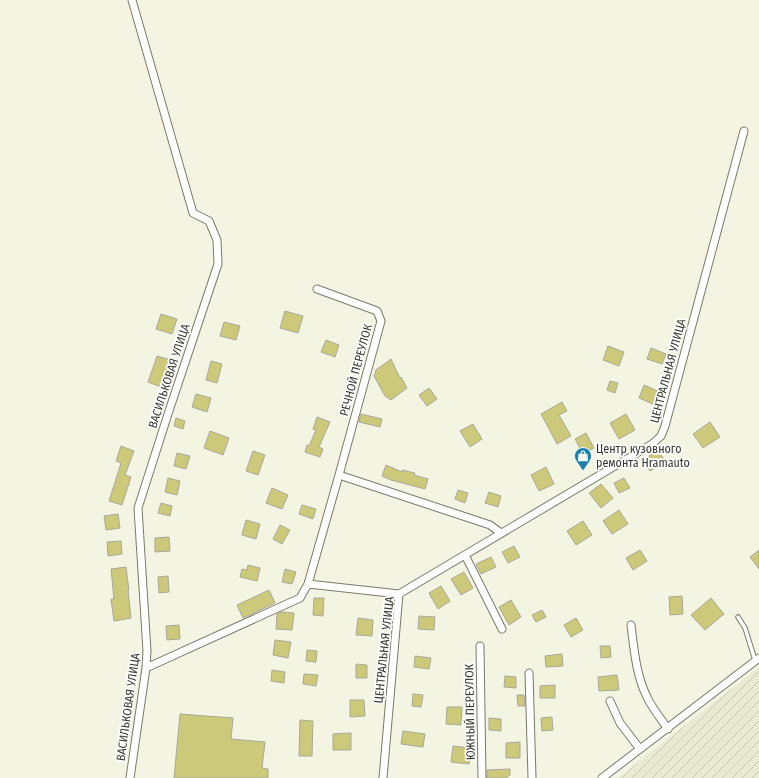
<svg xmlns="http://www.w3.org/2000/svg" width="759" height="778" viewBox="0 0 759 778" font-family="'Fira Sans Condensed',sans-serif">
	<style>
		.industrial { fill: url(#industrial-furrows) }
		.building { fill: #cdc97b; stroke: #a9a999 }
		.lines { fill: none; stroke-linecap: round; stroke-linejoin: round }
		.service-casing { stroke: #7a7a6b; stroke-width: 5.5 }
		.minor-casing { stroke: #7a7a6b; stroke-width: 9 }
		.service { stroke: #fff; stroke-width: 3.5 }
		.minor { stroke: #fff; stroke-width: 7 }
		.labels { text-anchor: middle; stroke-width: 3.5; stroke-linejoin: round; paint-order: stroke }
		.street-label { font-size: 12px; fill: #383831; stroke: #fff }
		.poi-label { font-size: 12px; fill: #383831; stroke: #fff; text-anchor: start }
	</style>
	<defs>
		<pattern id="industrial-furrows" width="10" height="10" patternUnits="userSpaceOnUse"><rect width="10" height="10" fill="#eaead2"/><path d="M-1 1l2-2M0 10L10 0M9 11l2-2" fill="none" stroke="#c9c9b5"/></pattern>
	</defs>
	<rect width="100%" height="100%" fill="#f4f4e3"/>
	<path class="industrial" d="M759 667V778H618Z"/>
	<path class="building" d="M285 311 303 316 298 333 280 328Z
		M161 314 177 319 172 334 156 329Z
		M224 322 240 326 236 340 220 336Z
		M326 340 339 345 335 357 321 352Z
		M608 346 624 352 619 366 603 360Z
		M651 348 666 354 662 364 647 359Z
		M157 356 171 360 161 387 148 382Z
		M391 359 400 378 401 377 407 388 391 400 385 396 374 376 376 370Z
		M211 361 222 364 217 383 206 380Z
		M610 381 618 383 615 393 607 390Z
		M644 385 660 392 655 405 639 398Z
		M429 388 437 399 427 406 419 395Z
		M196 394 211 398 207 412 192 407Z
		M562 402 567 411 559 415 571 436 557 444 541 414Z
		M361 414 382 419 380 427 359 422Z
		M626 414 635 430 619 439 610 423Z
		M317 417 330 422 319 447 323 449 320 457 305 452 307 445 309 446 316 430 313 429Z
		M176 418 185 421 183 429 174 426Z
		M710 422 720 437 703 448 693 434Z
		M473 424 482 439 470 447 460 431Z
		M210 431 229 438 223 455 204 448Z
		M586 433 594 448 583 454 575 439Z
		M121 446 134 451 125 475 131 477 122 505 109 501 121 463 116 461Z
		M658 450 665 461 650 471 643 460Z
		M253 451 265 455 258 475 246 471Z
		M177 453 190 456 186 469 174 466Z
		M386 465 402 472V470L415 473 414 475 428 479 425 489 391 480 382 476Z
		M546 467 554 484 539 491 531 475Z
		M168 478 180 481 177 495 165 492Z
		M624 478 630 488 619 493 614 483Z
		M601 484 613 498 601 508 589 493Z
		M272 488 288 495 282 509 266 503Z
		M458 490 468 493 465 503 455 499Z
		M489 492 501 496 498 507 485 503Z
		M161 503 172 506 170 516 158 513Z
		M302 505 316 509 313 519 299 514Z
		M619 510 628 524 612 534 603 521Z
		M118 514 120 528 106 530 104 516Z
		M246 520 260 524 256 539 242 535Z
		M583 521 592 535 576 545 567 531Z
		M280 525 290 530 282 544 273 539Z
		M169 537 170 551 155 552V538Z
		M121 541 122 554 108 556 107 542Z
		M514 546 520 557 508 563 502 552Z
		M640 550 647 561 633 570 626 558Z
		M759 550V569L750 557Z
		M491 557 496 567 481 574 476 564Z
		M248 565 260 568 257 581 240 577 242 569 247 570Z
		M126 567 129 590H128L131 618 114 621 111 599H114L111 569Z
		M285 569 296 572 292 584 282 582Z
		M464 572 473 588 461 595 451 579Z
		M168 576 169 592 159 593 158 577Z
		M441 586 450 601 438 609 429 593Z
		M269 590 275 603 243 618 237 605Z
		M682 596 683 614 670 615 669 597Z
		M314 598H324L323 616 313 615Z
		M711 598 724 614 705 630 691 615Z
		M511 600 521 617 509 625 499 607Z
		M542 610 546 617 536 622 532 615Z
		M282 612 294 613 292 630 276 629 277 614Z
		M419 616 435 617 434 630 418 629Z
		M358 618 373 620 372 636 356 635Z
		M576 618 583 630 571 637 564 625Z
		M179 625 180 639 167 640 166 626Z
		M275 640 291 642 288 658 273 655Z
		M600 646H610L611 657 601 658Z
		M307 650 317 651 316 662 306 661Z
		M562 654 563 666 546 667 545 656Z
		M415 656 431 658 429 669 414 667Z
		M356 664 367 665V678H356Z
		M272 670 285 672 284 683 271 681Z
		M304 674 318 675 316 686 303 684Z
		M617 675 619 690 599 691 598 677Z
		M505 676 516 677V688L504 687Z
		M555 685V698H540V686Z
		M413 694 423 695 421 707 412 706Z
		M517 695H524L525 706H518Z
		M350 700H364L365 716 350 717Z
		M447 707H462L461 725 446 724Z
		M180 714 233 718 231 739 265 742 262 768 268 769V778H174Z
		M552 717 553 730 542 731 541 718Z
		M489 718 501 719V731L489 730Z
		M300 720 313 721 312 756H299Z
		M403 731 425 734 423 747 401 744Z
		M351 733V750H333V734Z
		M520 742V758H506V743Z
		M453 746 471 748 469 764 451 762Z
		M510 769V775L506 778H487V770Z"/>
	<g class="lines">
		<defs>
			<path id="service" d="M738 617 745 628 755 660"/>
			<path id="minor" d="M317 289 377 311 381 321 339 475 308 584 399 594
				M339 475 490 525 501 533
				M465 555 502 629
				M631 625C634 649 636 675 647 697 652 708 661 719 668 729
				M480 646 482 778
				M146 668 300 598 308 584
				M529 673 532 778
				M610 701 620 723 640 749
				M130 778 146 668 147 651 138 508 168 414 218 264 217 240 209 221 193 213 132 0
				M383 778 399 594 652 444 661 436 665 426 744 131
				M602 778 759 658"/>
		</defs>
		<use href="#service" class="service-casing"/>
		<use href="#minor" class="minor-casing"/>
		<use href="#service" class="service"/>
		<use href="#minor" class="minor"/>
	</g>
	<defs>
		<symbol id="shop-pin" viewBox="-11 -11 22 30"><path d="M0 17L-7.5 6A9.5 9.5 0 1 1 7.5 6Z" fill="#1b82ab" stroke="#fff"/><path d="M-5-2.5h2.3a2.7 3.5 0 0 1 5.4 0H5L5.5 6h-11ZM-1.5-2.5h3a1.5 2.3 0 0 0-3 0Z" fill="#fff"/></symbol>
	</defs>
	<g fill-rule="evenodd">
		<use href="#shop-pin" x="573" y="446" width="20" height="27"/>
	</g>
	<g class="labels">
		<g class="street-label">
			<text transform="translate(356 370) rotate(-75)" y="4">РЕЧНОЙ ПЕРЕУЛОК</text>
			<text transform="translate(668 371) rotate(-75)" y="4">ЦЕНТРАЛЬНАЯ УЛИЦА</text>
			<text transform="translate(169 376) rotate(-72)" y="4">ВАСИЛЬКОВАЯ УЛИЦА</text>
			<text transform="translate(384 650) rotate(-84)" y="4">ЦЕНТРАЛЬНАЯ УЛИЦА</text>
			<text transform="translate(128 707) rotate(-82)" y="4">ВАСИЛЬКОВАЯ УЛИЦА</text>
			<text transform="translate(470 712) rotate(-91)" y="4">ЮЖНЫЙ ПЕРЕУЛОК</text>
		</g>
		<g class="poi-label">
			<text x="596" y="453">Центр кузовного<tspan x="596" dy="14">ремонта Hramauto</tspan></text>
		</g>
	</g>
</svg>
